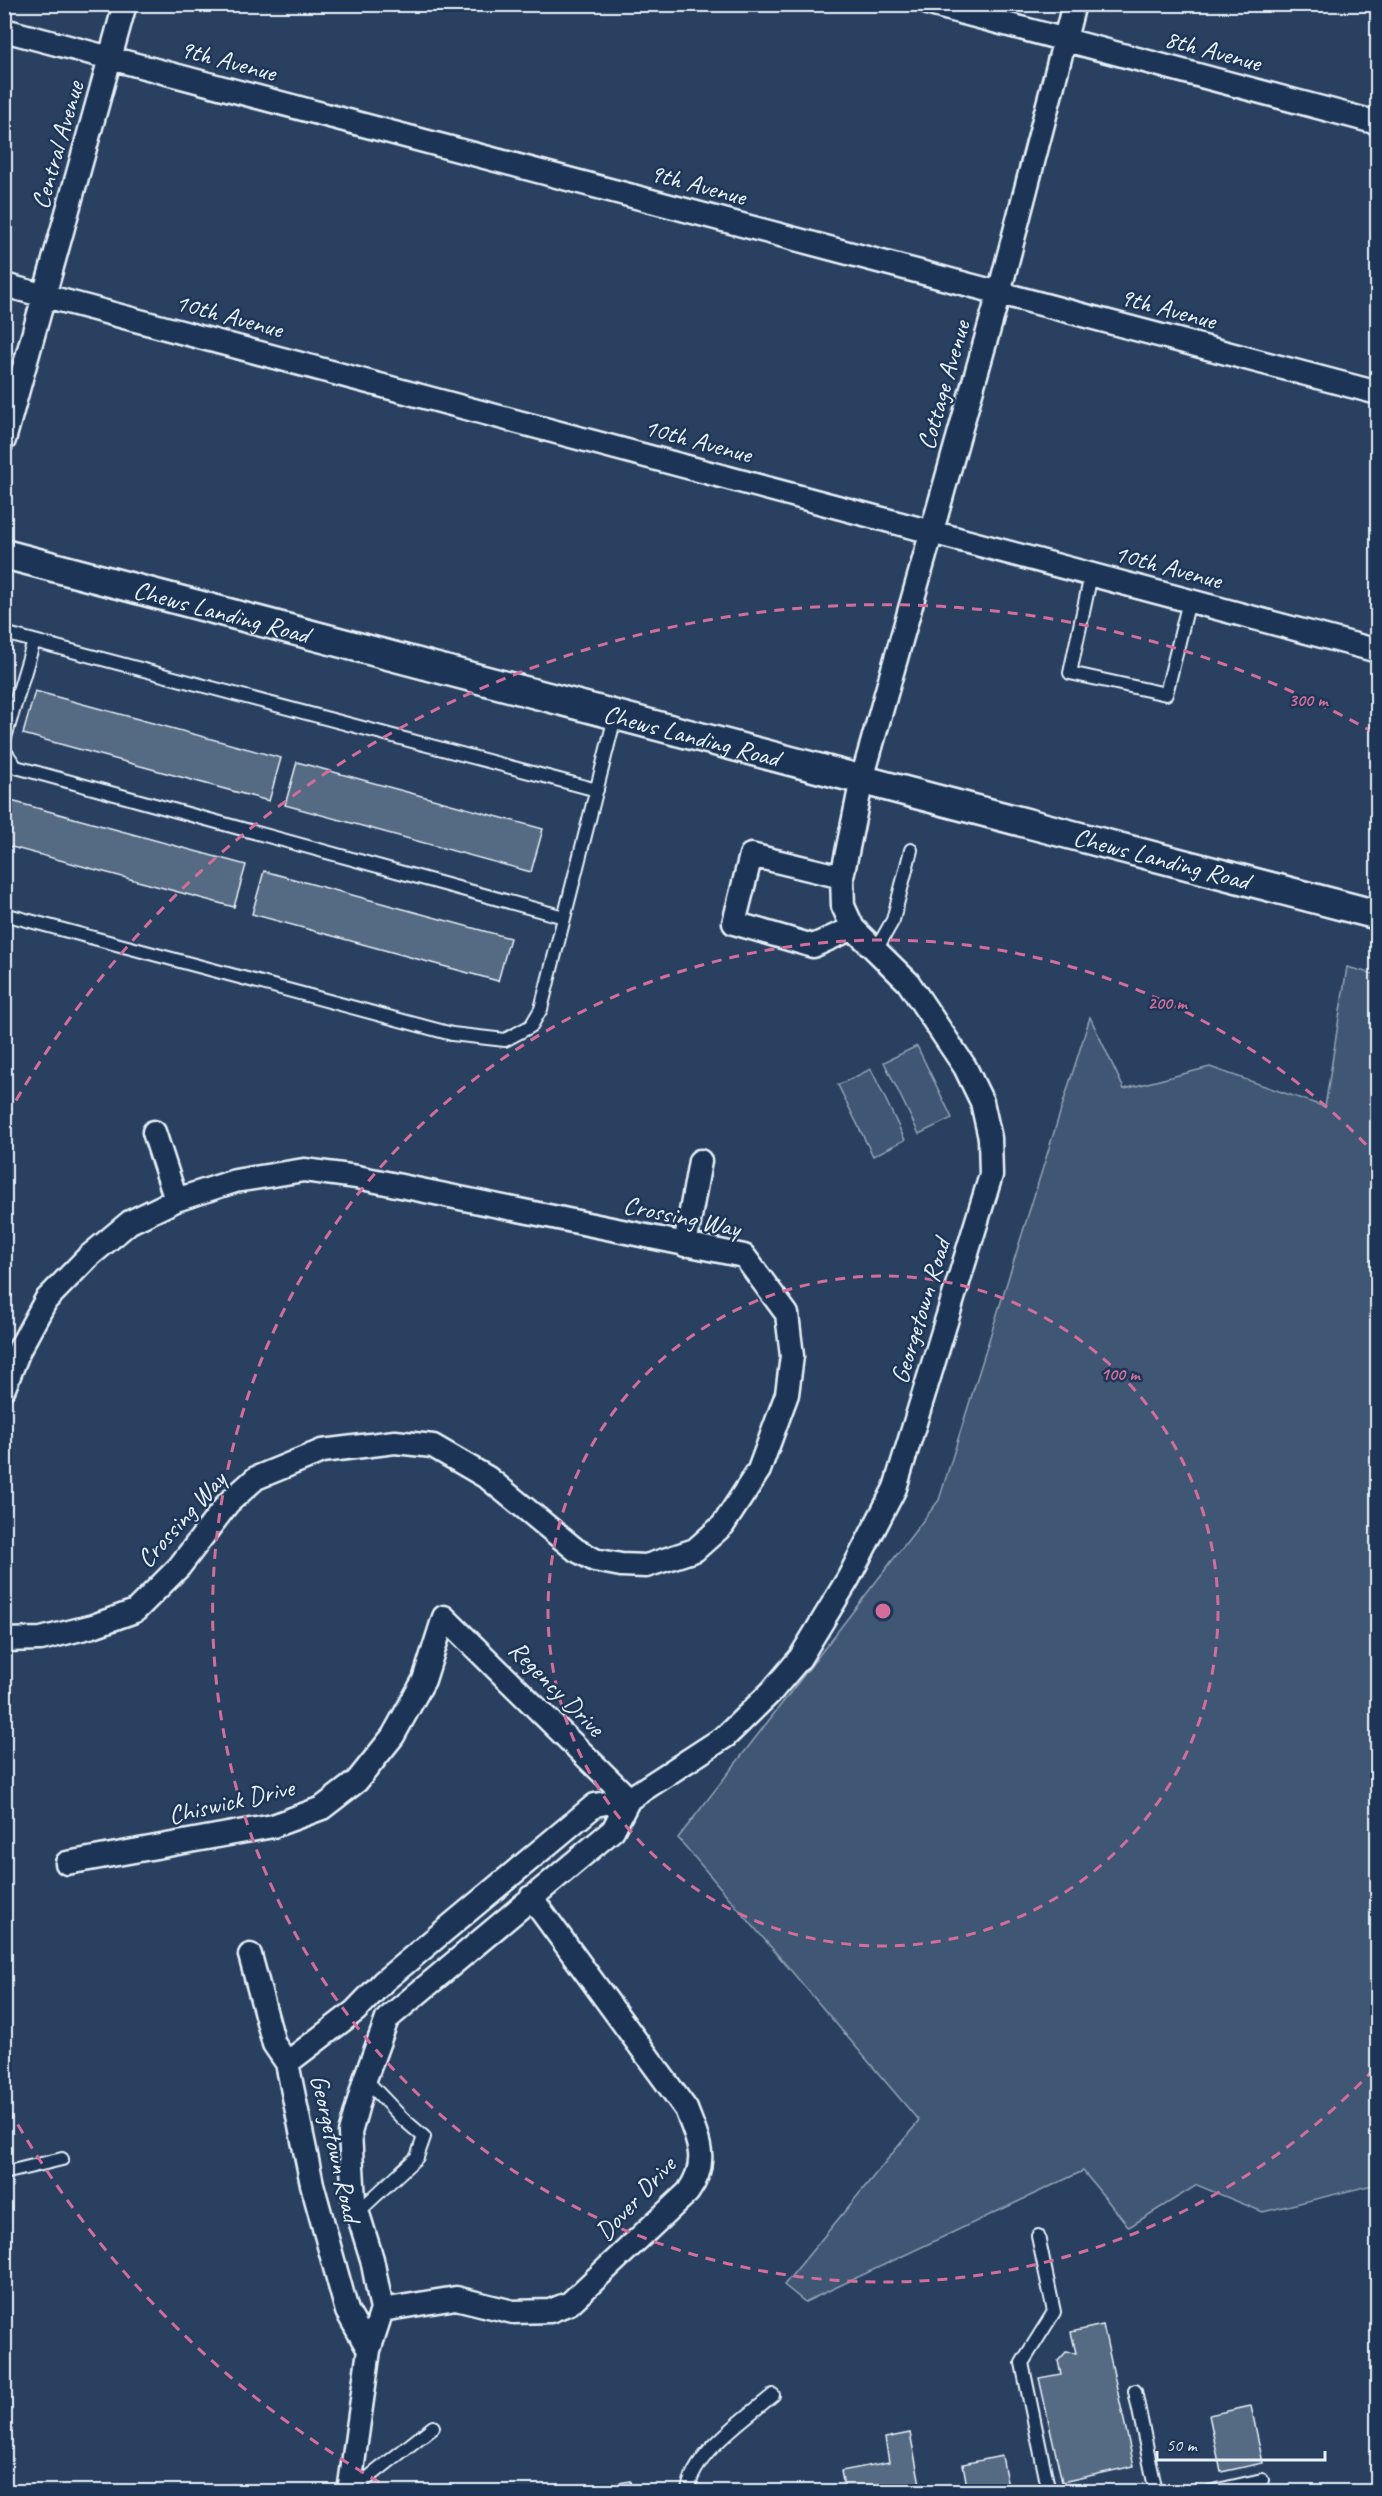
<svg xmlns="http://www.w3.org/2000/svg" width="1382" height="2496" viewBox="0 0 1382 2496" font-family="Caveat,sans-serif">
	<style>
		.green { fill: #415774; stroke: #94a4b6; stroke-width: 1.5 }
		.building { fill: #556a83; stroke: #e8f1f8; stroke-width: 1.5 }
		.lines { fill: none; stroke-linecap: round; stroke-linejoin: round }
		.service-casing { stroke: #e8f1f8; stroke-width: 16 }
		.minor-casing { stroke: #e8f1f8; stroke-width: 27 }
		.tertiary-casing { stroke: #e8f1f8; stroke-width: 33 }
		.service { stroke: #1d3557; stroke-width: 12 }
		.minor { stroke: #1d3557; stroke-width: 22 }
		.tertiary { stroke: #1d3557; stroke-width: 28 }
		.ring { fill: none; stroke: #d16f9a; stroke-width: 3; stroke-dasharray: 10 8 }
		.labels { text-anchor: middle; stroke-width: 5; stroke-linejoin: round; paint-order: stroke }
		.street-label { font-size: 26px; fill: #e8f1f8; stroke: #1d3557 }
		.centre { fill: #d16f9a; stroke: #1d3557; stroke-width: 3 }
		.ring-label { font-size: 18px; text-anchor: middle; font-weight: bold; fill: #d16f9a; stroke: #1d3557; stroke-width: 5; stroke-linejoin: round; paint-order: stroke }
	</style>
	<rect width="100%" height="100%" fill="#294061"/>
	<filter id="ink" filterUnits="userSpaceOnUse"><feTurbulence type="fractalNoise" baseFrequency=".0167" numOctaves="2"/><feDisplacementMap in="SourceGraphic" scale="12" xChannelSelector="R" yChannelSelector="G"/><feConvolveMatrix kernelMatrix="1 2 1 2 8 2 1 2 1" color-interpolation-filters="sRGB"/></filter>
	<g filter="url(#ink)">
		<path class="green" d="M1347 967 1378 975 1377 2184 1263 2212 1197 2185 1129 2227 1083 2171 805 2302 784 2285 919 2121 678 1838 939 1500 1090 1017 1124 1089 1210 1067 1325 1107Z
			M917 1046 952 1118 919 1134 884 1062Z
			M871 1069 905 1140 873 1156 838 1085Z"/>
		<path class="building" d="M35 691 281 758 269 801 23 734Z
			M297 762 543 829 531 872 285 805Z
			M4 799 246 865 234 907 4 845Z
			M264 871 510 938 498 981 252 914Z
			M1103 2325 1134 2466 1062 2482 1039 2378 1061 2374 1058 2361 1066 2352 1076 2353 1071 2332Z
			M1251 2406 1263 2463 1221 2472 1209 2415Z
			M910 2433 920 2484 894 2489V2492H845L841 2471 889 2462 885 2438Z
			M1002 2456 1008 2487 988 2492H968L963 2464Z
			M630 2481 632 2492H578V2491Z"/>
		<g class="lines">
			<defs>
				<path id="service" d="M1091 575 1070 673 1166 694 1189 601
					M4 633 597 790
					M4 741 34 641
					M4 750 16 767 564 917
					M4 914 452 1034 505 1040 531 1026 541 1009 615 717
					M876 950 893 920 911 850
					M4 2173 62 2159
					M358 2212 417 2157 424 2137 402 2118 365 2079
					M1038 2236 1054 2312 1022 2363 1049 2492
					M1135 2391 1156 2492
					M350 2492 433 2427
					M688 2492C691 2455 746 2418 773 2395
					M1209 2492 1262 2480"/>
				<path id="minor" d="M930 4 1378 123
					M4 30 1378 393
					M4 285 1378 651
					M4 440 125 4
					M842 877 751 855 734 923 813 946 853 928
					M154 1132 176 1200
					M685 1245 700 1161
					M4 1388 20 1348 46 1300 88 1257 130 1222 176 1200 235 1181 304 1170 357 1177 744 1256 787 1314 792 1356 787 1394 759 1470 723 1525 695 1550 646 1566 621 1565 595 1560 576 1550 488 1478 433 1446 395 1442 322 1451 256 1478 228 1503 179 1567 135 1611 93 1626 41 1639 4 1640
					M67 1863 273 1826 322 1808 357 1781 393 1736 424 1680 444 1617 629 1799
					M250 1955 274 2044 287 2063 312 2184 347 2311 369 2350
					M287 2063 355 2011 384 1981 595 1805 629 1799 726 1736 771 1692 800 1658 848 1579 895 1488 991 1175 990 1138 982 1102 965 1067 908 982 853 928 843 906 842 877 862 779 999 293 1074 4
					M382 2310 372 2259 354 2201 350 2133 365 2079 387 2019 613 1830 629 1799
					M349 2492 369 2350 382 2310 456 2298 513 2312 550 2311 570 2303 688 2192C710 2161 698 2141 686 2109L531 1897"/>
				<g id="tertiary">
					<path id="s1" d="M4 554C462 676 920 795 1378 915"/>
				</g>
			</defs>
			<use href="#service" class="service-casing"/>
			<use href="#minor" class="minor-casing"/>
			<use href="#tertiary" class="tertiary-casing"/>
			<use href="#service" class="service"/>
			<use href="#minor" class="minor"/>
			<use href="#tertiary" class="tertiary"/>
		</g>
	</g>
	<g class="ring">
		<circle cx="883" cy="1611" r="335"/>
		<path d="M1374 2069A671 671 0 1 1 1374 1153"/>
		<path d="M395 2491A1006 1006 0 0 1 7 2106M7 1116A1006 1006 0 0 1 1371 731"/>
	</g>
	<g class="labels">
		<g class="street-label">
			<text transform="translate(1213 50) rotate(15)" y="9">8th Avenue</text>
			<text transform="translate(228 60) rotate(15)" y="9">9th Avenue</text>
			<text transform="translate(57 145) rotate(-74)" y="9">Central Avenue</text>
			<text transform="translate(698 184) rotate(15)" y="9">9th Avenue</text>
			<text transform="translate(1168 308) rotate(15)" y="9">9th Avenue</text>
			<text transform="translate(229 315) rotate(15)" y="9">10th Avenue</text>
			<text transform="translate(943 385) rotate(-74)" y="9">Cottage Avenue</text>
			<text transform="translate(698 440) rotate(15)" y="9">10th Avenue</text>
			<text transform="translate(1168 566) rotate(15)" y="9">10th Avenue</text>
			<text dy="9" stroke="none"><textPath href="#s1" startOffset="225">Chews Landing Road</textPath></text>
			<text dy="9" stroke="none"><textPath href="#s1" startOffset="711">Chews Landing Road</textPath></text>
			<text dy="9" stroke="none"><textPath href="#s1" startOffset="1197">Chews Landing Road</textPath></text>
			<text transform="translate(682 1216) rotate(12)" y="9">Crossing Way</text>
			<text transform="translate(920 1311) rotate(-73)" y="9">Georgetown Road</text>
			<text transform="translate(181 1519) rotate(-48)" y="9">Crossing Way</text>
			<text transform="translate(557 1688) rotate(45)" y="9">Regency Drive</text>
			<text transform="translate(231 1801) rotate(-13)" y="9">Chiswick Drive</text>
			<text transform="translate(336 2148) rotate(77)" y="9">Georgetown Road</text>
			<text transform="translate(635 2198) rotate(-47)" y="9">Dover Drive</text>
		</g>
	</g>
	<circle cx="883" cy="1611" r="9" class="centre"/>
	<g class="ring-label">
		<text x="1308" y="706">300 m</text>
		<text x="1167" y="1009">200 m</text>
		<text x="1120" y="1380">100 m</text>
	</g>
	<rect width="1382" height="2496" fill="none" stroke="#1d3557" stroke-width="24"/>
	<rect x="12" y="12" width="1358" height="2472" fill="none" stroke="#e8f1f8" stroke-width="2" filter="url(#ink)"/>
	<path d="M1157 2451v9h168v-9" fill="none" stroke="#e8f1f8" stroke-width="3"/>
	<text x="1166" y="2451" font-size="18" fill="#e8f1f8" stroke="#1d3557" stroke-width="4.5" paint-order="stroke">50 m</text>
</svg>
